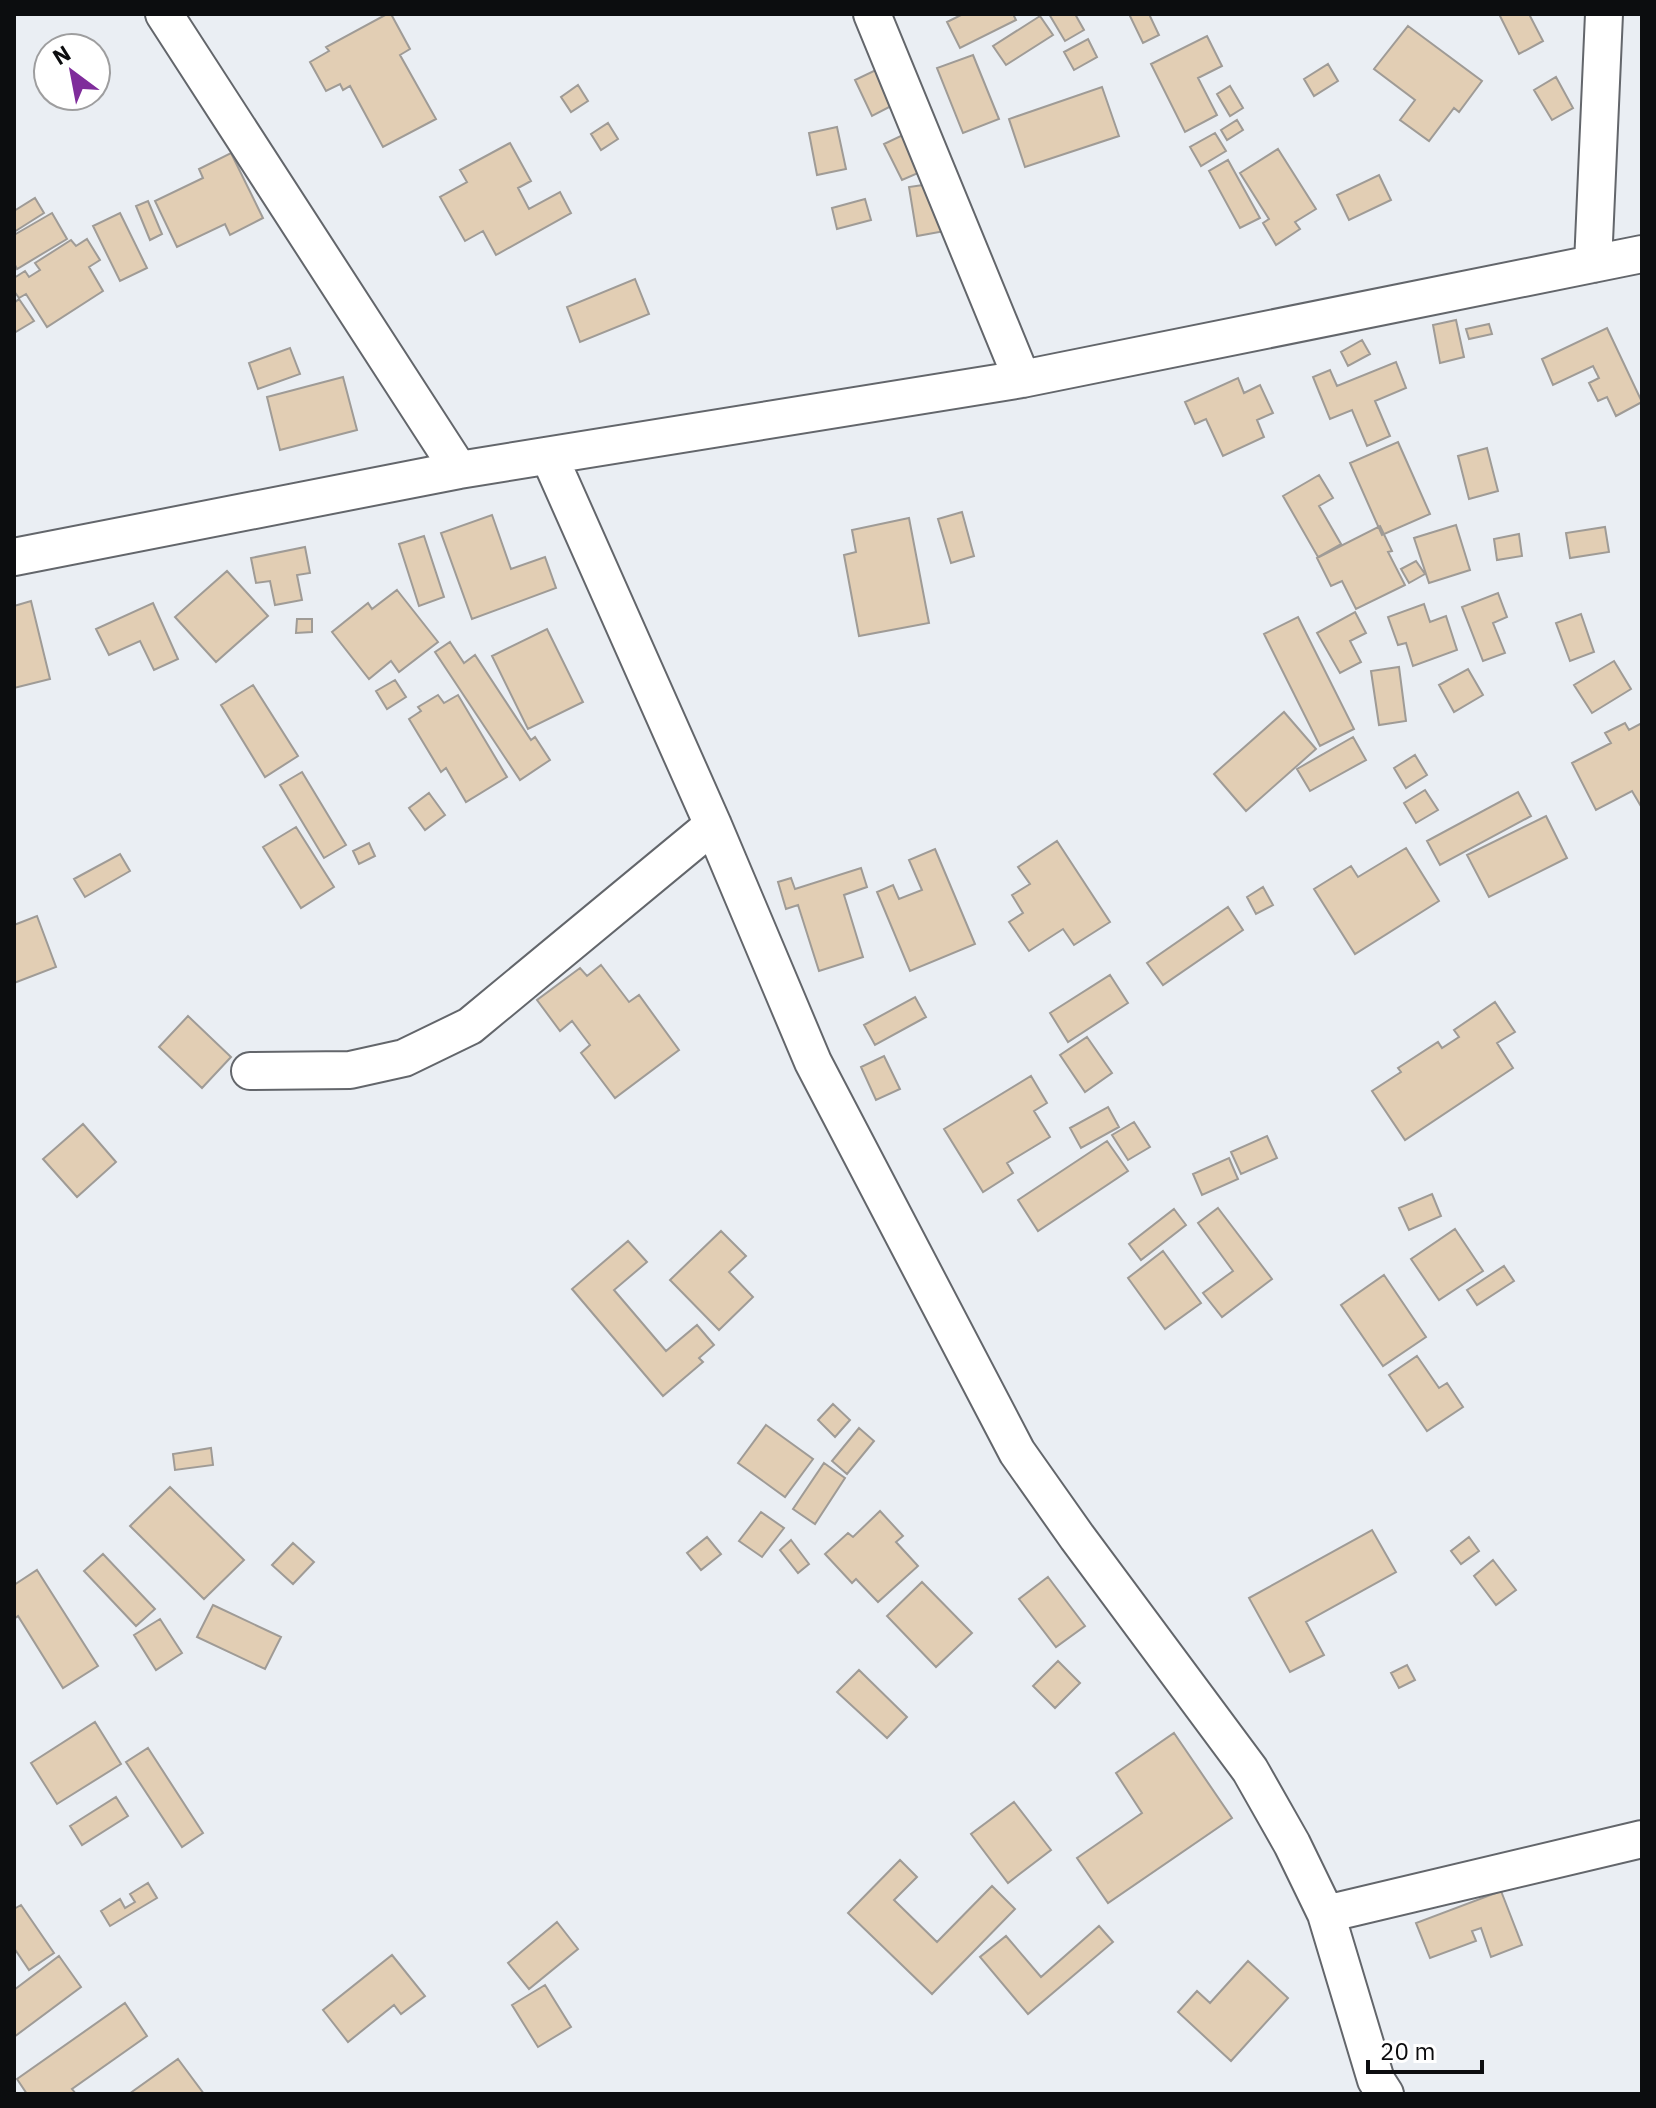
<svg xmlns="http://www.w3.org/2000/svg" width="1656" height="2108" viewBox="0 0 1656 2108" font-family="'IBM Plex Sans',sans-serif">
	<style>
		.building { fill: #e2ceb4; stroke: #9f9b96; stroke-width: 2 }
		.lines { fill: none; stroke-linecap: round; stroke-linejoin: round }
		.minor-casing { stroke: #63666b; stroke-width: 40 }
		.minor { stroke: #fff; stroke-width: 36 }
	</style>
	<rect width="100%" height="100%" fill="#eaeef3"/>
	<path class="building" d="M387 14H391L410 49 400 55 436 119 383 147 350 86 343 90 340 84 326 91 310 62 329 51 326 47Z
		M963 14H1013L1016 20 960 48 947 22Z
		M1049 14H1075L1084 30 1065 41Z
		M1129 14H1149L1159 35 1143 43Z
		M1499 14H1529L1543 41 1519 54Z
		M1040 16 1053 35 1006 65 993 46Z
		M1408 26 1482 81 1459 112 1454 108 1429 141 1400 120 1415 100 1374 69Z
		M1207 36 1222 66 1198 78 1217 115 1185 132 1151 64Z
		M1088 39 1097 57 1074 70 1064 52Z
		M973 55 999 119 963 133 937 68Z
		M1328 64 1338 81 1314 96 1304 79Z
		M880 68 897 103 872 116 855 80Z
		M1556 77 1573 108 1552 120 1534 90Z
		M578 85 588 101 571 112 561 97Z
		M1230 86 1243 108 1230 116 1217 94Z
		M1102 87 1119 136 1025 167 1009 119Z
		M1237 120 1243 130 1227 140 1221 130Z
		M608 123 618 139 601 150 591 134Z
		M837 127 846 169 817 175 809 133Z
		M907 133 925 170 902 180 884 144Z
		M1215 133 1226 151 1201 166 1190 147Z
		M510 143 531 181 518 188 529 209 560 192 571 213 496 255 483 231 465 241 440 197 467 182 460 170Z
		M1278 149 1316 209 1295 222 1300 229 1276 245 1263 223 1269 219 1240 173Z
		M231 153 263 218 230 235 225 224 177 247 155 201 203 178 199 169Z
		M1228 160 1260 218 1240 228 1209 171Z
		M1379 175 1391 200 1349 220 1337 195Z
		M937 183 945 231 917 236 909 187Z
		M35 198 44 213 14 232V211Z
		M865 199 871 220 837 229 832 208Z
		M148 201 162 234 150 240 136 206Z
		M52 213 67 239 17 269 14 263V235Z
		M120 213 147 268 120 281 93 226Z
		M87 239 100 260 89 267 103 291 47 327 26 294 19 298 14 291V278L25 271 29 277 40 270 35 263 71 240 76 246Z
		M635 279 649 314 580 342 567 307Z
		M19 299 34 321 14 333V303Z
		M1456 320 1464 357 1440 363 1433 325Z
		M1489 324 1492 334 1469 339 1466 329Z
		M1607 328 1642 402 1616 416 1607 397 1598 401 1589 383 1599 378 1593 366 1553 385 1542 359Z
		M1362 340 1370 354 1348 366 1341 352Z
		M290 348 300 374 258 389 249 363Z
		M1396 362 1406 388 1375 401 1390 436 1367 446 1352 410 1330 419 1313 377 1330 370 1337 386Z
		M343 377 357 430 280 450 267 397Z
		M1238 378 1244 393 1260 385 1273 413 1257 420 1264 437 1223 456 1206 419 1195 424 1185 402Z
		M1398 442 1430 514 1382 535 1350 463Z
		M1487 448 1498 491 1469 499 1458 456Z
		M1319 475 1333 498 1319 506 1341 544 1318 557 1283 496Z
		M962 512 974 556 951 563 938 519Z
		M492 515 511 569 545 557 556 588 472 619 441 533Z
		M909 518 929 623 859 636 844 555 856 552 852 530Z
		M1456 525 1470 570 1429 583 1414 538Z
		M1380 526 1392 551 1388 552 1405 585 1356 609 1342 581 1331 586 1317 558Z
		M1605 527 1609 552 1570 558 1566 533Z
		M1519 534 1522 556 1497 560 1494 539Z
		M424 536 444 597 419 606 399 544Z
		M305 547 310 573 297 575 302 600 275 605 270 581 256 583 251 558Z
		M1416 561 1425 574 1409 583 1401 569Z
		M227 571 268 616 216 662 175 617Z
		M397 590 438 642 399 672 391 661 369 679 332 632 368 603 372 609Z
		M1498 593 1507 617 1493 623 1505 653 1483 661 1462 607Z
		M31 601 50 679 14 688V606Z
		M153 603 178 659 154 670 140 641 109 655 96 629Z
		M1424 604 1430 622 1446 616 1457 650 1413 666 1406 643 1398 645 1388 617Z
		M1355 612 1366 633 1350 641 1361 662 1340 673 1317 633Z
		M1581 614 1594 652 1570 661 1556 623Z
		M1298 617 1354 729 1320 746 1264 634Z
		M297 619H312V632L296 633Z
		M547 629 583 702 528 729 492 656Z
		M450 642 464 663 475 655 531 740 535 737 550 760 520 780 435 652Z
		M1614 661 1631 689 1592 713 1574 685Z
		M1399 667 1406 721 1379 725 1371 671Z
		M1468 669 1483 695 1454 712 1439 685Z
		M395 680 406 697 387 709 376 691Z
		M253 685 298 756 265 777 221 705Z
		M438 695 444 703 458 695 507 777 466 802 446 768 441 772 409 719 421 711 418 707Z
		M1284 712 1316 749 1246 811 1214 774Z
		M1625 723 1629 730 1642 723V808L1632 791 1596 810 1572 763 1611 743 1605 733Z
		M1353 737 1366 760 1310 791 1297 769Z
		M1415 755 1427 775 1406 788 1394 768Z
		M302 772 346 845 324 858 280 785Z
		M1425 790 1438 810 1416 823 1404 803Z
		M1518 792 1531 816 1440 865 1427 841Z
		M429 793 445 815 425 830 409 808Z
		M1546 816 1567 858 1489 897 1467 855Z
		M296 827 334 887 301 908 263 847Z
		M1057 841 1110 922 1074 945 1063 929 1029 951 1009 922 1023 913 1012 895 1030 884 1018 867Z
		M369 843 375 856 359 864 353 851Z
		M1406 848 1439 901 1355 954 1314 889 1351 866 1358 877Z
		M935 849 975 944 910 971 877 892 893 885 899 899 922 890 909 860Z
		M120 854 130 871 85 897 74 879Z
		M861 868 867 887 844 895 863 957 819 971 798 905 786 909 778 882 791 878 795 889Z
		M1263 887 1273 905 1256 914 1247 897Z
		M1228 907 1243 930 1163 985 1147 963Z
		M37 916 56 967 14 983V925Z
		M601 965 629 1002 639 995 679 1050 615 1098 581 1053 590 1045 572 1021 560 1031 537 1000 580 968 587 976Z
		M1110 975 1128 1003 1068 1042 1050 1013Z
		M915 997 926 1017 875 1045 864 1025Z
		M1495 1002 1515 1032 1497 1043 1513 1068 1405 1140 1372 1091 1401 1072 1398 1068 1438 1042 1442 1048 1459 1037 1454 1030Z
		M188 1016 231 1057 202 1088 159 1047Z
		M1087 1037 1112 1073 1085 1092 1060 1055Z
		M884 1056 900 1089 876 1100 861 1067Z
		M1031 1076 1047 1103 1034 1111 1050 1137 1007 1163 1013 1173 983 1192 944 1129Z
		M1108 1107 1119 1127 1081 1148 1070 1128Z
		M1134 1122 1150 1147 1128 1160 1112 1135Z
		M83 1124 116 1162 77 1197 43 1159Z
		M1267 1136 1277 1158 1241 1174 1231 1152Z
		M1107 1141 1128 1171 1038 1231 1018 1200Z
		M1229 1158 1238 1179 1202 1195 1193 1174Z
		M1432 1194 1441 1216 1409 1230 1399 1208Z
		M1218 1208 1272 1279 1222 1317 1203 1293 1233 1271 1198 1223Z
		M1174 1209 1186 1225 1141 1260 1129 1244Z
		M1455 1229 1483 1271 1439 1300 1411 1259Z
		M721 1231 746 1256 729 1272 753 1297 719 1330 670 1280Z
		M628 1241 647 1262 614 1290 666 1351 697 1325 714 1345 699 1358 703 1362 663 1396 572 1289Z
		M1163 1251 1201 1303 1165 1329 1128 1278Z
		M1504 1266 1514 1281 1477 1305 1467 1290Z
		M1384 1275 1426 1337 1383 1366 1341 1305Z
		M1417 1356 1439 1388 1447 1383 1463 1407 1427 1431 1389 1375Z
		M833 1404 850 1420 835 1437 818 1420Z
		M766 1425 813 1459 785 1497 738 1463Z
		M859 1428 874 1441 847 1474 832 1461Z
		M211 1448 213 1465 175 1470 173 1454Z
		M824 1463 845 1478 815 1524 793 1509Z
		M170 1487 244 1560 204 1599 130 1526Z
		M880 1511 903 1536 896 1542 918 1566 878 1602 856 1579 852 1583 825 1554 848 1533 853 1537Z
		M761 1512 784 1528 762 1557 739 1541Z
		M1372 1530 1396 1572 1306 1622 1324 1655 1290 1672 1249 1598Z
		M707 1537 721 1554 701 1570 687 1553Z
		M1469 1537 1479 1551 1461 1564 1451 1551Z
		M791 1540 809 1564 798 1573 780 1550Z
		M293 1543 314 1562 293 1584 272 1565Z
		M103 1554 155 1609 136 1626 84 1571Z
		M1493 1560 1516 1590 1496 1605 1474 1576Z
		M37 1570 98 1666 63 1688 18 1616 14 1619V1585Z
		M1048 1577 1085 1626 1056 1647 1019 1599Z
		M922 1582 972 1633 936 1667 887 1616Z
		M213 1605 281 1637 265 1669 197 1637Z
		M160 1619 182 1653 156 1670 134 1635Z
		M1058 1661 1080 1683 1055 1708 1033 1686Z
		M1407 1665 1415 1680 1399 1688 1391 1673Z
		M859 1670 907 1717 887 1738 837 1692Z
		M95 1722 121 1764 57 1804 31 1763Z
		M1174 1733 1232 1818 1108 1903 1077 1858 1142 1813 1116 1773Z
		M148 1748 203 1833 182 1847 126 1762Z
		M116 1797 128 1816 82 1845 70 1826Z
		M1014 1802 1051 1850 1008 1883 971 1834Z
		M900 1860 917 1877 894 1900 937 1942 992 1886 1015 1909 932 1994 848 1913Z
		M148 1883 157 1898 110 1926 101 1911 120 1899 125 1908 135 1902 130 1894Z
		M1501 1891 1522 1945 1491 1957 1481 1928 1472 1931 1476 1941 1430 1958 1416 1923Z
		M21 1905 54 1953 29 1970 14 1948V1909Z
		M557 1922 578 1949 529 1989 508 1963Z
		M1099 1926 1113 1942 1028 2014 980 1957 1006 1936 1041 1977Z
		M392 1955 425 1996 401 2014 394 2005 348 2042 323 2010Z
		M59 1956 81 1987 14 2037V1990Z
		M1248 1961 1288 1998 1231 2061 1178 2012 1197 1991 1210 2003Z
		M545 1985 571 2027 538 2047 512 2005Z
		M125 2003 147 2036 72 2089 76 2094H27L17 2079Z
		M178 2059 204 2094H129Z"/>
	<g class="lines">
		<defs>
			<path id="minor" d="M164 14 459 470
				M872 14 1022 379
				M1593 264 1604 14
				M549 456 713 825 813 1062 1017 1452 1077 1537 1250 1770 1292 1844 1326 1914 1376 2080 1385 2094
				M14 557 459 470 1022 379 1642 254
				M250 1071 350 1070 404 1058 470 1026 713 825
				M1326 1914 1642 1839"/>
		</defs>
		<use href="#minor" class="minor-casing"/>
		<use href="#minor" class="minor"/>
	</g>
	<rect width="1656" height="2108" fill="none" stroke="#0c0d0f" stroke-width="32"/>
	<g transform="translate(72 72) rotate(328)"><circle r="38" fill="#ffffff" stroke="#9e9e9f" stroke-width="2"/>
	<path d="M0-6L14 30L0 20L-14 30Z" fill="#7f2c9b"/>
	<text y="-12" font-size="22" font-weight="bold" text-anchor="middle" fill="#0c0d0f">N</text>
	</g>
	<path d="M1368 2060v12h114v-12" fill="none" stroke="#0c0d0f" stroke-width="4"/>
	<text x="1380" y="2060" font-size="24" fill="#0c0d0f" stroke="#ffffff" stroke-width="6" paint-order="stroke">20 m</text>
</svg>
